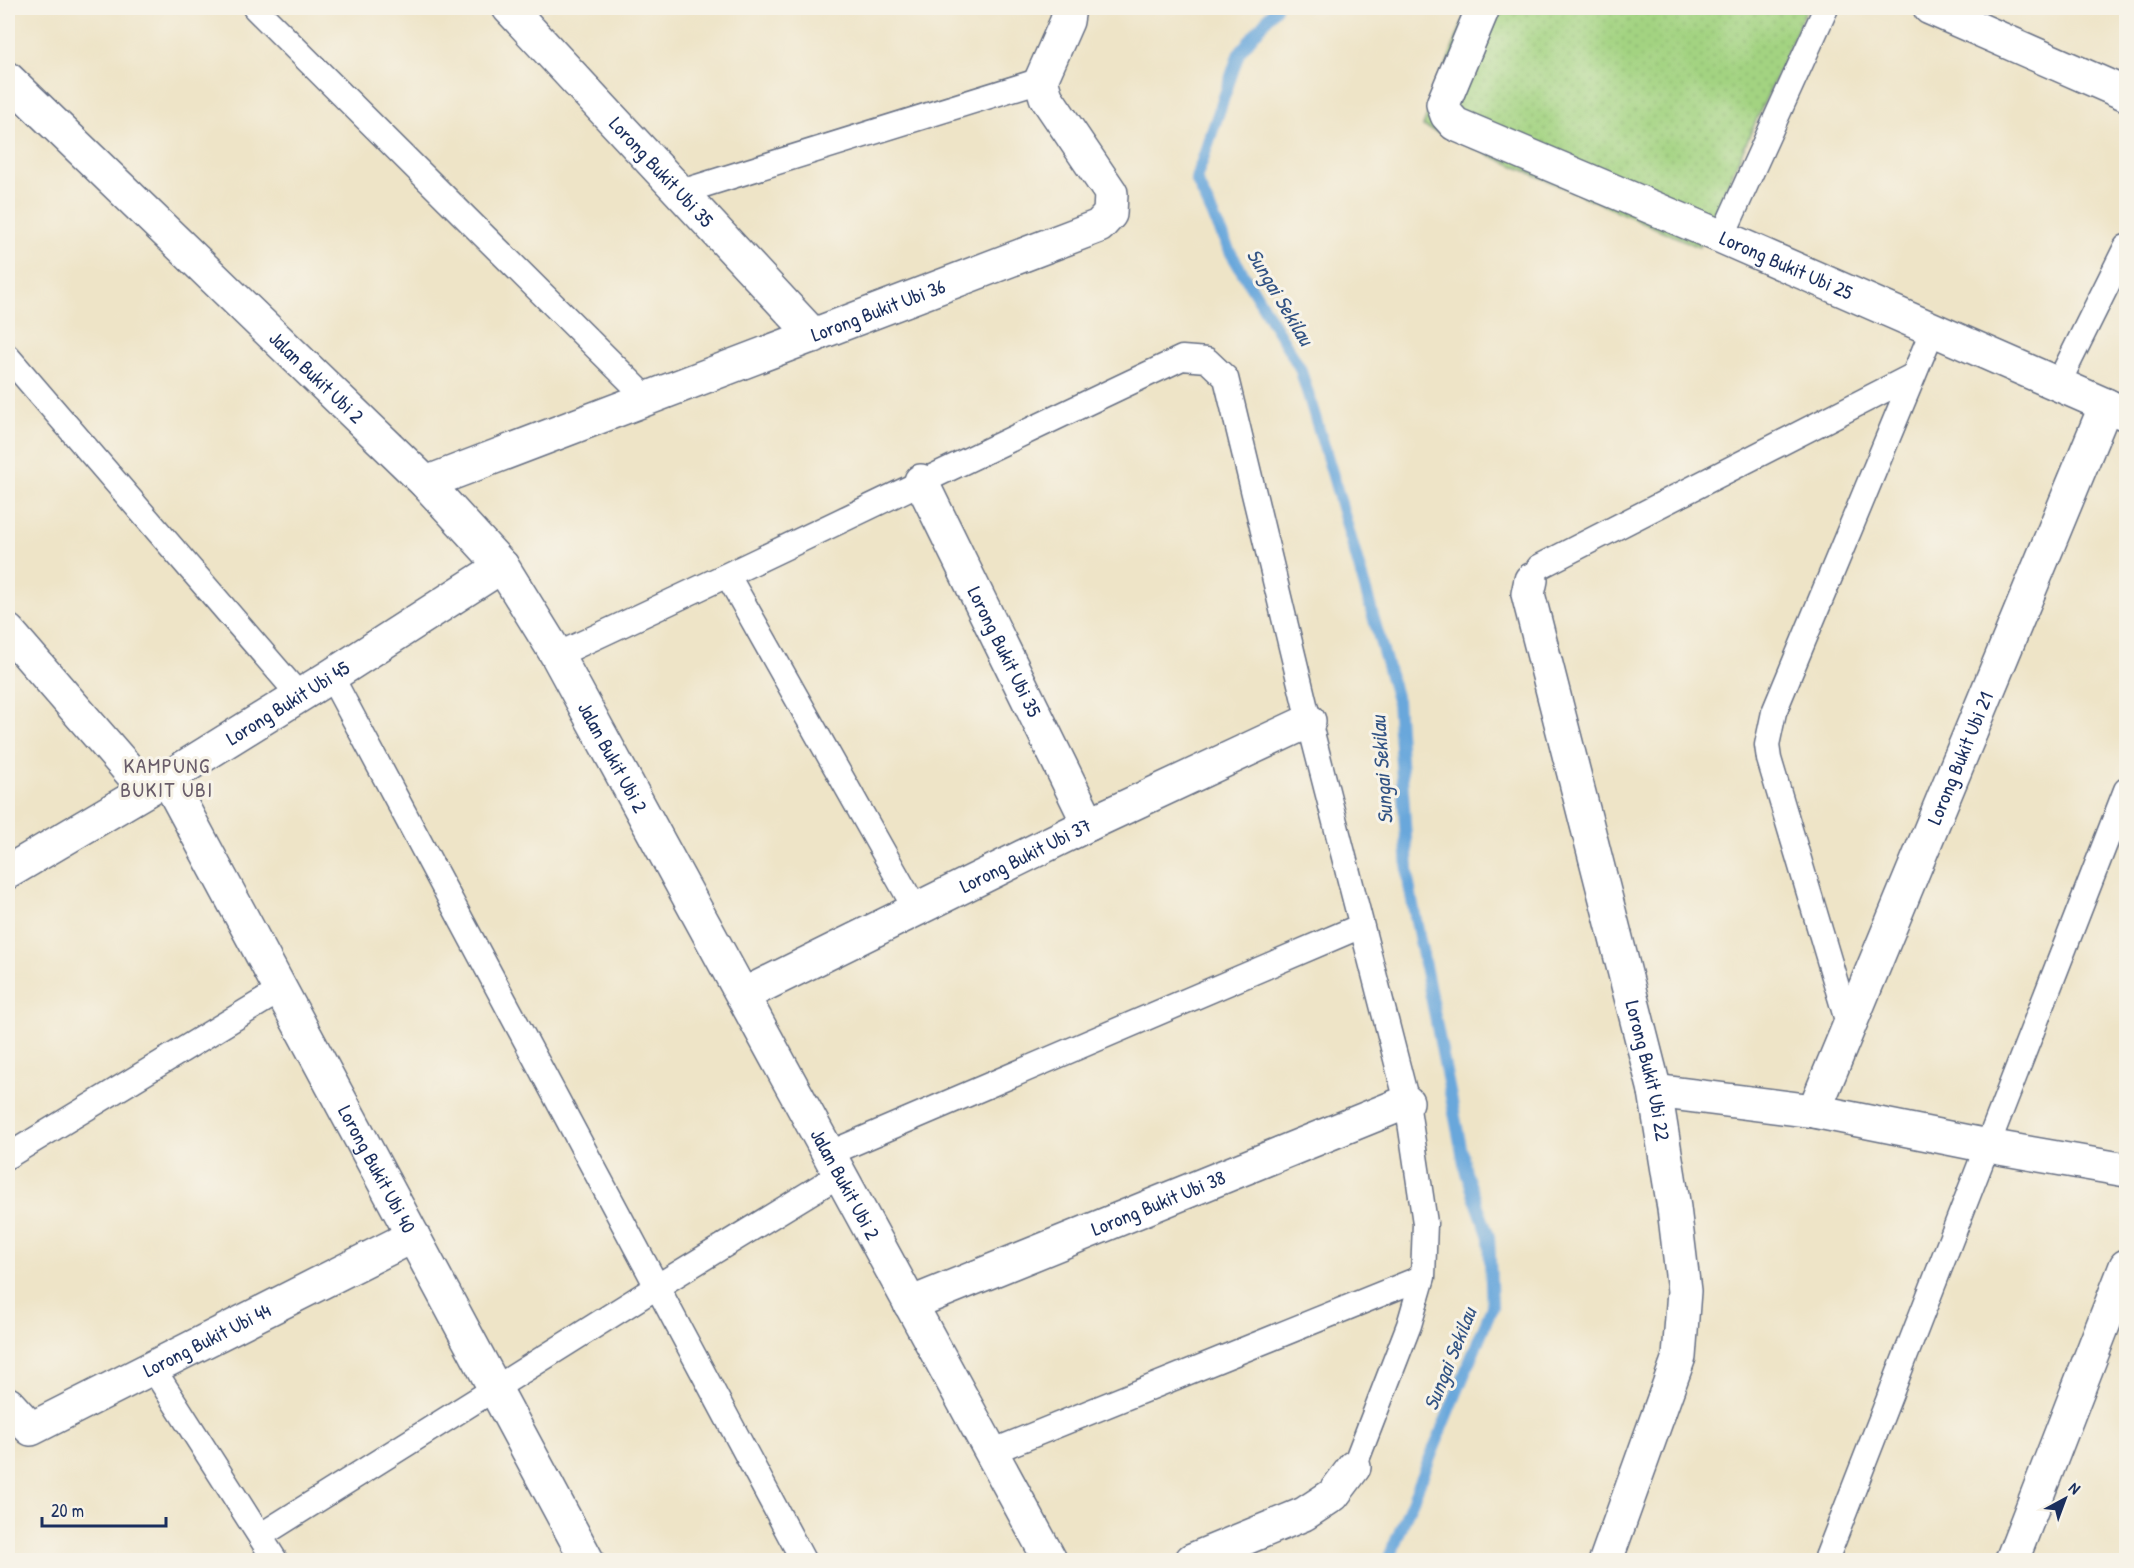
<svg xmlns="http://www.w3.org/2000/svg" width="2134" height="1568" viewBox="0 0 2134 1568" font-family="'Patrick Hand',sans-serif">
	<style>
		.park { fill: url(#park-dots); stroke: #5f8170; stroke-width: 1.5 }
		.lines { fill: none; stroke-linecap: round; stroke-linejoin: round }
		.stream { stroke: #69a7db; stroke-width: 12 }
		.lane-casing { stroke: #656e83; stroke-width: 27 }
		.street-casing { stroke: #656e83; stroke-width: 36 }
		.lane { stroke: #fff; stroke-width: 24 }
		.street { stroke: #fff; stroke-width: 33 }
		.labels { text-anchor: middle; stroke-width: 6; stroke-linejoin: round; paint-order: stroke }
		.street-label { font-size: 20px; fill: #1b2f5e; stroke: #f7f3e8 }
		.water-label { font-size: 21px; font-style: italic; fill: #325384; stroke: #f7f3e8 }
		.neighbourhood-label { font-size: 21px; letter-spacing: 1.5px; fill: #695d6a; stroke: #f7f3e8 }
	</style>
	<defs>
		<pattern id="park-dots" width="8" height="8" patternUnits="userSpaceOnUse" patternTransform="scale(1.5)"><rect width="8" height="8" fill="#a3d381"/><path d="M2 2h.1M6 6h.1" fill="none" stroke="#8cb572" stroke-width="1.8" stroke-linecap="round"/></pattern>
	</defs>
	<rect width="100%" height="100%" fill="#f7f3e8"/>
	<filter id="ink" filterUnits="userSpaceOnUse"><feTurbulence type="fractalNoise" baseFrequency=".0167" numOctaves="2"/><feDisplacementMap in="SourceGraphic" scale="12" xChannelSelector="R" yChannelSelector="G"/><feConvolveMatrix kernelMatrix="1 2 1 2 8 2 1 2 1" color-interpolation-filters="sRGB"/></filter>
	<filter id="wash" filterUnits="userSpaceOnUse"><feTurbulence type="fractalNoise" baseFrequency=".008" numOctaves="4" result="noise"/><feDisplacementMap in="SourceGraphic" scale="24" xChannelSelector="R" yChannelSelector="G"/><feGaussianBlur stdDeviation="1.35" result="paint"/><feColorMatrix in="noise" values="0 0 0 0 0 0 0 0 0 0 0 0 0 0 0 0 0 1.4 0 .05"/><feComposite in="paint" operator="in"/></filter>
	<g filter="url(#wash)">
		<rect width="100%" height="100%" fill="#eee4c7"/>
		<path class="park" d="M1468 8H1807L1699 247 1423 126Z"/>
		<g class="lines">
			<path class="stream" d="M1276 8 1239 53 1196 179 1229 250 1300 368 1331 469 1397 700 1409 885 1466 1173 1489 1237 1492 1307 1388 1560"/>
		</g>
	</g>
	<g filter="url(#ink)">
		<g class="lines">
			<defs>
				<path id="lane" d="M255 8 648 399
					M681 192 1041 80
					M1722 237 1826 8
					M8 357 299 695
					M2058 384 2126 247
					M728 576 916 910
					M1531 580 1539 567 1914 375
					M557 655C767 558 973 456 1182 358L1207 360 1226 378 1309 721 1407 1102 1425 1223 1423 1277 1409 1325 1354 1467
					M331 676 803 1560
					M1849 1027 1769 759 1767 745 1774 712 1933 329
					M828 1154 1361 926
					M8 1156 281 990
					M152 1367 275 1560
					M991 1452 1423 1277
					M260 1536 658 1286 839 1175
					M1826 1560 2126 790"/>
				<g id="street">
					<path id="s1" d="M509 8 814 336"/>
					<path id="s2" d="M1483 8 1443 104 1447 115 1455 124 1722 237 2126 414"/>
					<path d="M1930 8 2126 94"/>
					<path id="s3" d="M8 79 426 483 502 566 557 655 1050 1560"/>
					<path id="s4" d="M921 481 1089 824"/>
					<path id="s5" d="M426 483 1099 226 1110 214 1111 193 1046 97 1041 80 1067 21 1069 8"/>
					<path id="s6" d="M1531 580 1528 594 1655 1091 1674 1208 1684 1291 1679 1357 1606 1560"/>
					<path d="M8 631 146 790"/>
					<path id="s7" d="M167 778 587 1560"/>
					<path id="s8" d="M8 872 167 778 331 676 502 566"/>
					<path id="s9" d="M743 995 1089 824 1309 721"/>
					<path d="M1655 1091 1814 1111 1988 1146 2126 1170"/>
					<path id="s10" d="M1814 1111 2106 405"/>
					<path id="s11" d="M910 1304 1407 1102"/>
					<path id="s12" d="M8 1404 31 1429 413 1236"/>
					<path d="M1192 1560 1304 1514 1333 1495 1354 1467"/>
					<path d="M2012 1560 2126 1266"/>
				</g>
			</defs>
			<use href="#lane" class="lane-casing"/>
			<use href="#street" class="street-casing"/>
			<use href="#lane" class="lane"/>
			<use href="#street" class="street"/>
		</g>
	</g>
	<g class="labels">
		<g class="street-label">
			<text dy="7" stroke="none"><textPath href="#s1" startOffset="224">Lorong Bukit Ubi 35</textPath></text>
			<text dy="7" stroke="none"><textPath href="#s2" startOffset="488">Lorong Bukit Ubi 25</textPath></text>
			<text dy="7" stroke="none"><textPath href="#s5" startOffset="484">Lorong Bukit Ubi 36</textPath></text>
			<text dy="7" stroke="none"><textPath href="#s3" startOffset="429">Jalan Bukit Ubi 2</textPath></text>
			<text dy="7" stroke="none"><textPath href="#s4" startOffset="190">Lorong Bukit Ubi 35</textPath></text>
			<text dy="7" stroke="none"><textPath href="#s8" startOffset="327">Lorong Bukit Ubi 45</textPath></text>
			<text dy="7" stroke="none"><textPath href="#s3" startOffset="915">Jalan Bukit Ubi 2</textPath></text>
			<text dy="7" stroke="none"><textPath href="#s10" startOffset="382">Lorong Bukit Ubi 21</textPath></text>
			<text dy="7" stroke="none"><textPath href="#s9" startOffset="315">Lorong Bukit Ubi 37</textPath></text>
			<text dy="7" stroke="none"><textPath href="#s6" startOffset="506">Lorong Bukit Ubi 22</textPath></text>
			<text dy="7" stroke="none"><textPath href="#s7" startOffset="444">Lorong Bukit Ubi 40</textPath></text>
			<text dy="7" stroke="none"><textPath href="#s3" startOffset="1401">Jalan Bukit Ubi 2</textPath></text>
			<text dy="7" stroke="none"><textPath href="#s11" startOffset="268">Lorong Bukit Ubi 38</textPath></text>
			<text dy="7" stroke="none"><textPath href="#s12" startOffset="231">Lorong Bukit Ubi 44</textPath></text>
		</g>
		<g class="water-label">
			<text transform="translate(1280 297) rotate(59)" y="7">Sungai Sekilau</text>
			<text transform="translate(1382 770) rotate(-94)" y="7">Sungai Sekilau</text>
			<text transform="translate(1450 1359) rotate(-68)" y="7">Sungai Sekilau</text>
		</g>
		<g class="neighbourhood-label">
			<text x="167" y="773">KAMPUNG<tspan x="167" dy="24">BUKIT UBI</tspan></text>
		</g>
	</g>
	<rect width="2134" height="1568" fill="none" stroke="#f7f3e8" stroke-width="30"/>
	<g transform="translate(2065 1499) rotate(41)" stroke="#f7f3e8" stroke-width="4.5" paint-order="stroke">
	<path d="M0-4.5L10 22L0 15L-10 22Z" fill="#1b2f5e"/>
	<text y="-9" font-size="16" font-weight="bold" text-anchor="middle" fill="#1b2f5e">N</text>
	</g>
	<path d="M42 1517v9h124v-9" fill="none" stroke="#1b2f5e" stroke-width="3"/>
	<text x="51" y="1517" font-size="18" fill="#1b2f5e" stroke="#f7f3e8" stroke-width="4.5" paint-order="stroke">20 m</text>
</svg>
